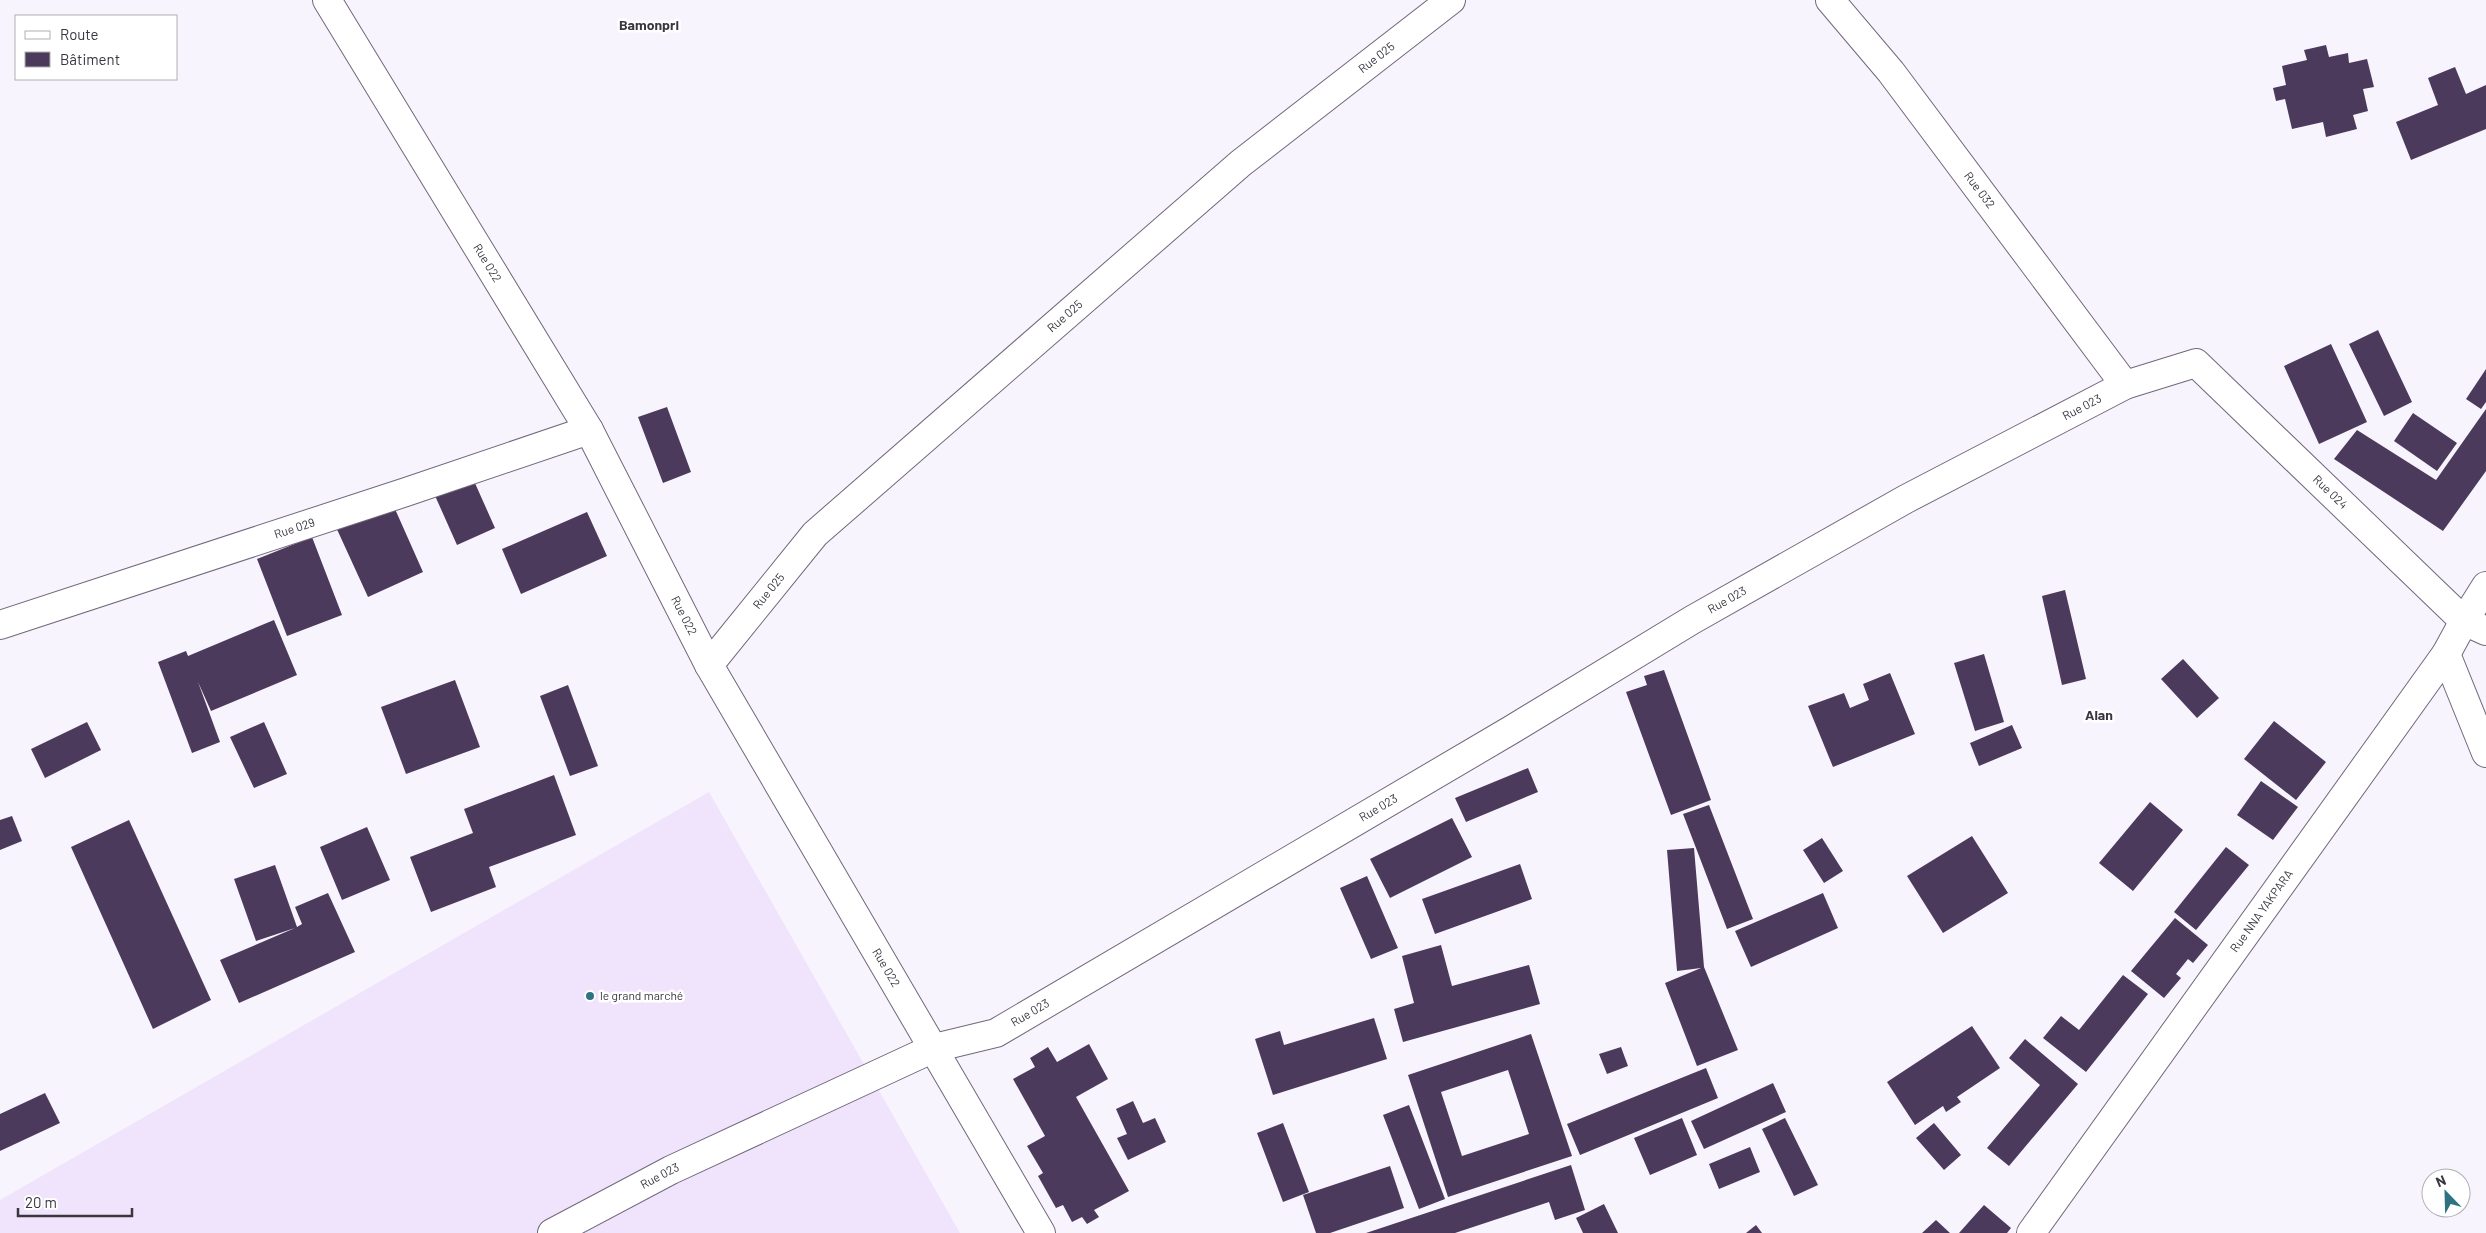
<svg xmlns="http://www.w3.org/2000/svg" width="2486" height="1233" viewBox="0 0 2486 1233" font-family="Barlow,sans-serif">
	<style>
		.built { fill: #efe4fc }
		.building { fill: #4c3a5d; fill-rule: evenodd }
		.lines { fill: none; stroke-linecap: round; stroke-linejoin: round }
		.minor-casing { stroke: #72687c; stroke-width: 30 }
		.minor { stroke: #fff; stroke-width: 28 }
		.poi-dot { fill: #2e7382; stroke: #fff; stroke-width: 2 }
		.labels { text-anchor: middle; stroke-width: 5; stroke-linejoin: round; paint-order: stroke }
		.street-label { font-size: 12px; fill: #3a363f; stroke: #fff }
		.poi-label { font-size: 12px; fill: #3a363f; stroke: #fff; text-anchor: start }
		.neighbourhood-label { font-size: 14px; font-weight: bold; fill: #3a363f; stroke: #fff }
	</style>
	<rect width="100%" height="100%" fill="#f8f4fd"/>
	<path class="built" d="M709 792 960 1233H0V1200Z"/>
	<path class="building" d="M2326 45 2329 57 2348 53 2349 63 2367 59 2374 87 2363 89 2368 111 2353 115 2357 129 2326 137 2323 122 2292 129 2285 99 2276 101 2273 88 2286 85 2282 66 2307 60 2304 50Z
		M2455 67 2466 94 2486 85V129L2411 160 2396 122 2438 105 2428 78Z
		M2378 330 2412 402 2384 416 2349 344Z
		M2331 344 2367 422 2319 444 2284 366Z
		M2486 369V402L2481 409 2466 399Z
		M667 407 691 472 663 483 638 417Z
		M2486 409V471L2443 531 2334 459 2357 430 2436 480Z
		M2413 413 2457 443 2437 471 2394 441Z
		M466 463 495 528 457 545 428 480Z
		M391 500 423 572 368 597 335 525Z
		M587 512 607 556 521 594 502 549Z
		M312 537 342 615 287 636 257 559Z
		M2065 590 2086 679 2062 685 2042 596Z
		M274 620 297 675 211 711 198 682 220 742 192 753 158 662 186 651 188 656Z
		M1984 654 2004 722 1975 731 1954 663Z
		M2183 659 2219 698 2197 718 2161 679Z
		M1664 670 1711 800 1671 815 1626 692 1647 685 1644 676Z
		M1890 673 1915 734 1833 767 1808 706 1844 693 1850 708 1869 700 1863 684Z
		M455 680 480 747 406 774 381 707Z
		M568 685 598 766 570 776 540 696Z
		M2274 721 2326 762 2296 800 2244 759Z
		M87 722 101 750 45 778 31 749Z
		M264 722 287 774 254 788 230 737Z
		M2012 725 2022 748 1979 766 1970 743Z
		M1528 768 1538 792 1466 822 1455 798Z
		M554 775 576 835 489 867 496 887 431 912 410 857 473 833 464 809Z
		M2261 781 2298 807 2273 840 2237 815Z
		M2150 802 2183 830 2133 891 2099 863Z
		M1709 805 1753 919 1727 929 1683 814Z
		M12 816 22 841 0 850V820Z
		M1452 818 1472 857 1390 898 1370 859Z
		M129 820 211 1000 153 1029 71 847Z
		M367 827 390 880 342 900 320 847Z
		M1972 836 2008 893 1943 933 1907 876Z
		M1822 838 1843 871 1824 883 1803 850Z
		M2226 847 2249 865 2196 930 2174 912Z
		M1694 848 1704 967 1738 1050 1697 1066 1665 983 1701 968 1677 971 1667 850Z
		M1520 864 1532 899 1435 934 1422 899Z
		M275 865 297 927 302 924 295 907 328 893 355 952 239 1003 220 960 295 928 256 941 234 879Z
		M1367 876 1398 948 1371 959 1340 888Z
		M1823 893 1838 928 1751 967 1735 931Z
		M2175 918 2208 945 2193 963 2188 959 2176 974 2181 978 2164 998 2131 971Z
		M1441 945 1452 986 1529 965 1540 1004 1403 1042 1394 1009 1414 1003 1402 956Z
		M2123 975 2148 994 2086 1072 2043 1038 2061 1016 2079 1030Z
		M1374 1018 1387 1059 1273 1095 1255 1039 1280 1031 1284 1045Z
		M1972 1026 2000 1068 1957 1097 1961 1102 1946 1112 1943 1106 1915 1125 1887 1082Z
		M1531 1034 1572 1156 1448 1197 1408 1075ZM1508 1070 1529 1134 1462 1156 1441 1092Z
		M2025 1039 2078 1084 2009 1166 1987 1148 2040 1085 2009 1058Z
		M1089 1044 1108 1079 1076 1097 1129 1191 1094 1210 1099 1217 1087 1224 1082 1217 1072 1222 1063 1205 1056 1208 1038 1176 1043 1173 1027 1146 1045 1136 1013 1079 1035 1067 1030 1058 1048 1047 1057 1062Z
		M1621 1047 1628 1066 1607 1074 1599 1054Z
		M1706 1068 1718 1098 1580 1155 1567 1124Z
		M1773 1083 1786 1112 1704 1149 1691 1121Z
		M45 1093 60 1123 0 1151V1114Z
		M1133 1101 1143 1123 1155 1118 1166 1142 1128 1160 1117 1138 1127 1134 1116 1109Z
		M1409 1105 1445 1199 1419 1209 1383 1115Z
		M1682 1118 1697 1155 1650 1175 1634 1138Z
		M1785 1118 1818 1185 1794 1196 1762 1129Z
		M1283 1123 1309 1192 1283 1202 1257 1133Z
		M1934 1123 1961 1155 1944 1170 1916 1138Z
		M1750 1147 1760 1172 1719 1189 1709 1164Z
		M1571 1165 1585 1210 1555 1220 1549 1202 1455 1233H1366Z
		M1390 1166 1404 1208 1330 1233H1316L1303 1195Z
		M1604 1204 1618 1233H1583L1576 1218Z
		M1984 1205 2011 1228 2007 1233H1959Z
		M1936 1220 1950 1233H1922Z
		M1756 1225 1762 1233H1746Z"/>
	<g class="lines">
		<defs>
			<g id="minor">
				<path id="s1" d="M327 0 589 430 709 665 1041 1233"/>
				<path id="s2" d="M1830 0 1891 72 2125 385"/>
				<path id="s3" d="M0 625 406 492 589 430"/>
				<path d="M2446 654 2486 753"/>
				<path id="s4" d="M709 665 815 534 1241 163 1451 0"/>
				<path id="s5" d="M552 1233 671 1170 934 1048 996 1033 1511 730 1692 620 1906 499 2125 385 2196 363 2464 621 2486 631"/>
				<path id="s6" d="M2031 1233 2446 654 2464 621 2486 586"/>
			</g>
		</defs>
		<use href="#minor" class="minor-casing"/>
		<use href="#minor" class="minor"/>
	</g>
	<circle class="poi-dot" cx="590" cy="996" r="5"/>
	<g class="labels">
		<g class="street-label">
			<text dy="4" stroke="none"><textPath href="#s4" startOffset="905">Rue 025</textPath></text>
			<text dy="4" stroke="none"><textPath href="#s2" startOffset="242">Rue 032</textPath></text>
			<text dy="4" stroke="none"><textPath href="#s1" startOffset="308">Rue 022</textPath></text>
			<text dy="4" stroke="none"><textPath href="#s4" startOffset="500">Rue 025</textPath></text>
			<text dy="4" stroke="none"><textPath href="#s5" startOffset="1742">Rue 023</textPath></text>
			<text dy="4" stroke="none"><textPath href="#s5" startOffset="2051">Rue 024</textPath></text>
			<text dy="4" stroke="none"><textPath href="#s3" startOffset="310">Rue 029</textPath></text>
			<text dy="4" stroke="none"><textPath href="#s4" startOffset="95">Rue 025</textPath></text>
			<text dy="4" stroke="none"><textPath href="#s5" startOffset="1338">Rue 023</textPath></text>
			<text dy="4" stroke="none"><textPath href="#s1" startOffset="712">Rue 022</textPath></text>
			<text dy="4" stroke="none"><textPath href="#s5" startOffset="932">Rue 023</textPath></text>
			<text dy="4" stroke="none"><textPath href="#s6" startOffset="396">Rue NNA YAKPARA</textPath></text>
			<text dy="4" stroke="none"><textPath href="#s1" startOffset="1118">Rue 022</textPath></text>
			<text dy="4" stroke="none"><textPath href="#s5" startOffset="528">Rue 023</textPath></text>
			<text dy="4" stroke="none"><textPath href="#s5" startOffset="122">Rue 023</textPath></text>
		</g>
		<g class="poi-label">
			<text x="600" y="1000">le grand marché</text>
		</g>
		<g class="neighbourhood-label">
			<text x="649" y="30">Bamonpri</text>
			<text x="2099" y="720">Alan</text>
		</g>
	</g>
	<rect x="15" y="15" width="162" height="65" fill="#ffffff" stroke="#b0afb2"/>
	<rect x="25" y="31" width="25" height="8" fill="#ffffff" stroke="#b0afb2"/>
	<text x="60" y="40" font-size="15" fill="#3a363f">Route</text>
	<rect x="25" y="52" width="25" height="15" fill="#4c3a5d" stroke="#b0afb2"/>
	<text x="60" y="65" font-size="15" fill="#3a363f">Bâtiment</text>
	<g transform="translate(2446 1193) rotate(337)"><circle r="24" fill="#ffffff" stroke="#b0afb2"/>
	<path d="M0-4L9 19L0 12L-9 19Z" fill="#2e7382"/>
	<text y="-8" font-size="14" font-weight="bold" text-anchor="middle" fill="#3a363f">N</text>
	</g>
	<path d="M18 1208v8h114v-8" fill="none" stroke="#3a363f" stroke-width="2.5"/>
	<text x="25" y="1208" font-size="15" fill="#3a363f" stroke="#ffffff" stroke-width="4" paint-order="stroke">20 m</text>
</svg>
